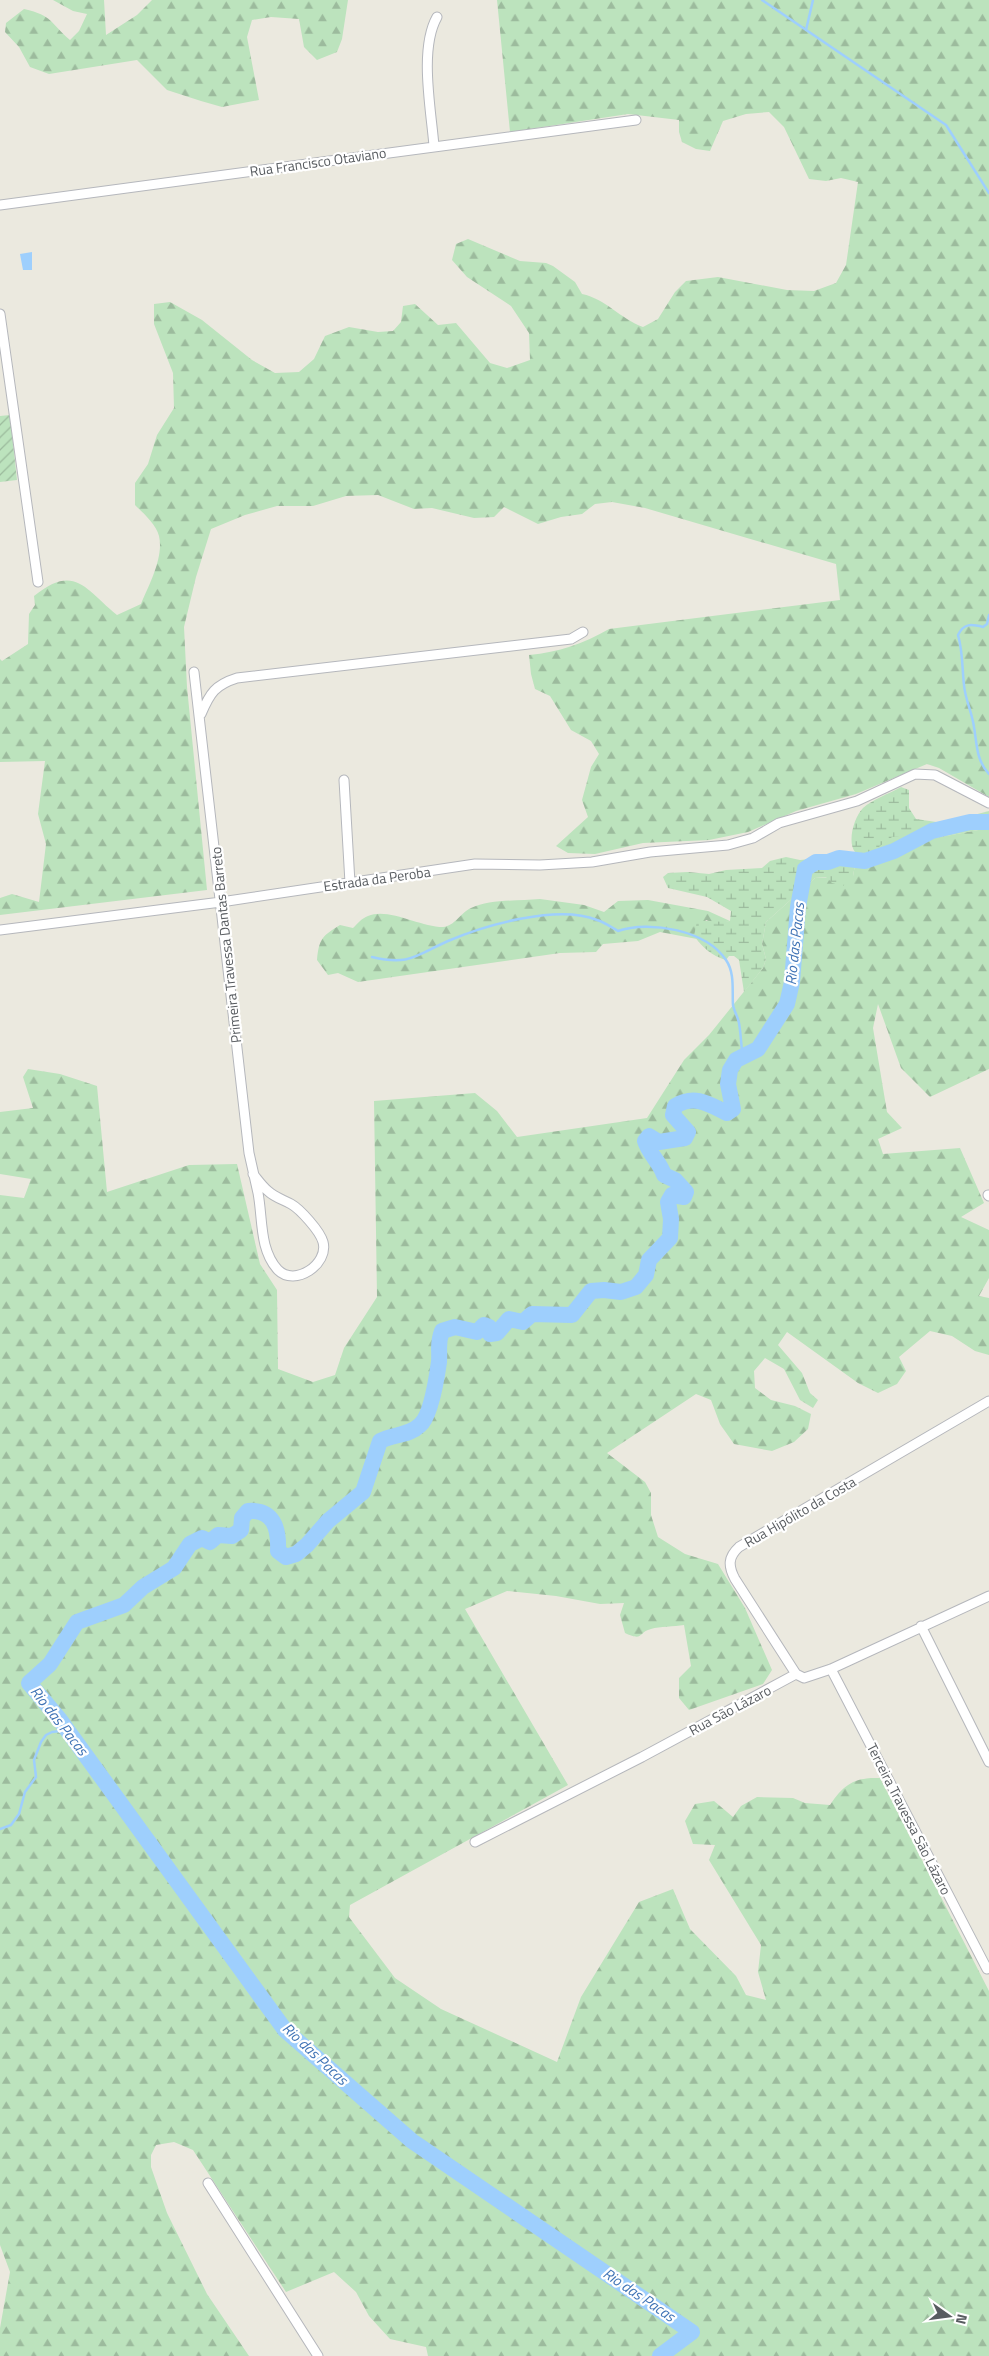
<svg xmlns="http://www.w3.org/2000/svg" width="989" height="2356" viewBox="0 0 989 2356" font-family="'Titillium Web',sans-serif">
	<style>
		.forest { fill: url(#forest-firs) }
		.wetland { fill: url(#wetland-marsh) }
		.garden { fill: url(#garden-furrows) }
		.water { fill: #9ecffd }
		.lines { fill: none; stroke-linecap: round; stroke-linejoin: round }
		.stream { stroke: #9ecffd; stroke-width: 2.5 }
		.river { stroke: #9ecffd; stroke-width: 16 }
		.minor-casing { stroke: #b5b7bc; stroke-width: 11 }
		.minor { stroke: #fff; stroke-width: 9 }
		.labels { text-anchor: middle; stroke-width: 4.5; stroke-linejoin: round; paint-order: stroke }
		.street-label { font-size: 14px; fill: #585c60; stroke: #fff }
		.water-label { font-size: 15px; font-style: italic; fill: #4074b6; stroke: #fff }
	</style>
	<defs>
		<pattern id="forest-firs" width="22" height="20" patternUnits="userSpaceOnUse" patternTransform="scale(1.25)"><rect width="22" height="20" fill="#bce3bd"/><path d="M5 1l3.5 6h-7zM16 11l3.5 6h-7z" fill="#9cbb9d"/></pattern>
		<pattern id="wetland-marsh" width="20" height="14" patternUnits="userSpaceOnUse" patternTransform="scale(1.25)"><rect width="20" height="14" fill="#bce3bd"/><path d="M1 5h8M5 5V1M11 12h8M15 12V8" fill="none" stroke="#9cbb9d"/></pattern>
		<pattern id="garden-furrows" width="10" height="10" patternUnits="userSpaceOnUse" patternTransform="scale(1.25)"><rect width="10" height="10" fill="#bce3bd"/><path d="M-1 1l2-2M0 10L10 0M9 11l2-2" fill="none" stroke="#9cbb9d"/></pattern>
	</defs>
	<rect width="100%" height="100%" fill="#ebe9df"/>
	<path class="forest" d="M53 0H104L106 35 137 15 152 0H348L342 39 337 52 317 60 304 47 299 19 271 17 252 20 247 37 259 100 222 107 201 101 167 90 137 60 49 74 30 67 19 47 5 32 6 23 24 9C54 16 49 22 70 40L79 31 87 14 73 11Z
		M497 0H989V797L939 768 927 764 856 794 796 811 748 832 709 840 643 843 595 854 568 853 556 846 588 817 582 800 591 767 599 754 591 741 571 730 550 696 535 689 531 674 529 655C559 652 583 644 609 629L840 600 836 564 645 508 612 502 595 504 582 514 561 517 538 524 504 507 494 517 474 518 432 508 414 509 378 495 346 496 313 506H277L245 515 211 529 196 577 184 627 187 687 207 890 0 915V898L12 894 39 902 46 844 38 814 45 761 0 762V659L2 661 28 644 29 614 35 605 34 596C75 563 85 589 117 615L141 604C149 585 164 557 159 536 156 524 143 513 135 505V483L148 464 157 435 174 408 173 373 154 324V304L170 302 202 320 252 360 275 373 299 372 314 359 325 336 349 327 378 332 393 331 401 322 403 306 415 304 438 325 456 323 490 363 507 368 530 360 529 333 511 306 467 277 452 260 456 244 468 239 520 261 546 263 553 266 575 282 582 294C606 299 619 318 643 327L658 319 675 292 686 281 718 277 787 290 814 291 836 283 846 265 858 182 841 178 826 181 809 179 784 127 769 112 746 114 723 121 710 151 696 149 682 142 679 132V120L628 114 510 132Z
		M989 828V1069L930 1097 901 1068 878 1004 873 1028 887 1112 902 1128 878 1139 883 1154 960 1148 984 1203 961 1217 989 1230V1278L979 1296 989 1298V1355L975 1351 952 1336 930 1331 899 1357 906 1371 897 1384 878 1393 858 1383 787 1332 778 1345 802 1373 810 1393 818 1400 813 1408 800 1400 784 1369 765 1358 754 1371 755 1388 771 1400 795 1406 811 1414 808 1429 794 1442 772 1451 734 1444 720 1424 711 1400 696 1394 607 1453 645 1482 651 1493V1515L658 1537 685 1554 718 1564 745 1608 772 1670 763 1684 689 1710 679 1698V1678L691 1666 684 1625C674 1627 660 1626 651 1629 638 1632 644 1642 625 1633L620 1615 624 1603 600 1604 556 1596 507 1591 465 1609 568 1785 350 1905 349 1917 395 1978 441 2009 557 2062 581 1997 639 1902 673 1889 690 1929 736 1976 746 1995 766 2000 758 1972 761 1945 709 1860 715 1845 693 1844 685 1821 695 1804 714 1801 733 1817 741 1806 757 1797 793 1798 805 1803 830 1805C844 1784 855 1777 880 1778L989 1991V2356H428L426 2347 390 2339 369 2316 356 2292 334 2272 286 2292 193 2150 174 2142 156 2145 151 2155V2167L167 2213 207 2294 249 2356H0V2328L10 2272 0 2245V1195L24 1198 31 1179 0 1174V1112L33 1108 23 1077 28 1069 60 1074 97 1086 107 1192 189 1165 237 1164 260 1264 277 1290 278 1369 313 1382 335 1375 344 1348 377 1297 374 1101 475 1093 497 1111 517 1137 647 1118 684 1060 709 1035 763 968 766 959 762 944 766 922 815 878 853 876 855 865 892 836 916 835 935 838Z
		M540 899 584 905 604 912 618 901 648 900 708 911 730 921 717 924 706 920 694 936 697 939 660 932 638 941 603 944 596 952 560 953 358 982 338 973 328 975 317 960C319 939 322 936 340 925L353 928C357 924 362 918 368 916 388 907 420 927 443 927 455 926 460 913 471 908 490 899 518 901 540 899Z"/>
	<path class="wetland" d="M901 787 909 790V808L916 819 943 823 989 811V828L935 838 916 835 892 837 855 865 853 876 843 886 832 883 826 877 815 878 766 922 762 944 766 959 763 968 744 992 739 960 734 956H729L726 960C712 956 703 948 694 936L697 921C709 920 718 923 730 921L731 911 707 897 668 888 663 877 668 873 688 872 709 874 726 870 762 868 770 861 786 857 800 860 852 855 855 852C847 842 854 817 863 808 873 799 889 794 901 787Z"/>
	<path class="garden" d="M10 415 17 480 0 482V416Z"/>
	<path class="water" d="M32 252V270H23L20 254Z"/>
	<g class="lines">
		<path class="stream" d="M762 0 946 125 989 193
			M806 30 813 0
			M989 615 987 624 983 627C971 624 964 623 958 635 963 652 962 668 964 685 965 699 972 712 974 727 977 744 976 760 989 774
			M372 957C410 966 416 955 448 941 485 925 558 904 597 920 604 922 611 927 618 931 649 920 706 930 726 960 735 973 732 991 733 1005 734 1011 738 1017 739 1023 741 1034 741 1046 743 1058
			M0 1829 11 1825 19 1814 25 1792 36 1777 34 1760 41 1742 46 1735 52 1732 68 1730"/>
		<path class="river" d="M660 2356 692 2332 412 2141 285 2030 60 1720 29 1683 50 1664 77 1622 124 1605 143 1587 174 1568 190 1544 202 1538 210 1542 218 1535 232 1536 241 1530 242 1518 248 1511C274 1509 279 1529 278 1551L286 1557 296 1554 307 1545 328 1521 363 1492 380 1441C393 1434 409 1436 420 1425 431 1416 437 1376 439 1362 440 1349 437 1344 442 1331L455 1327 477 1332 484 1325 489 1327 490 1334 497 1333 509 1319 523 1322 532 1314 572 1315 591 1291 604 1290 621 1292 636 1287 646 1275 649 1260 670 1238 671 1219 668 1202 672 1195 684 1197 686 1192 675 1180 664 1175C660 1162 649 1154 645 1141L649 1136 659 1142 685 1138 688 1132 673 1115 675 1106C695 1094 709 1104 727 1113L733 1109 728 1084 730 1070 736 1060 758 1049 787 1004 792 982 798 907 805 869 816 862H828L839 858 865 861 894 851 932 831 970 822H989"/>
		<defs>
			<path id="minor" d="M434 146C431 109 419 49 437 17
				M0 205 636 120
				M0 314 38 582
				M194 672 249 1153C252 1166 255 1180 258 1193 263 1219 259 1249 278 1270 295 1287 329 1264 323 1242 320 1231 300 1209 291 1204 284 1200 274 1197 268 1191 262 1186 258 1180 253 1174
				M201 714C210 693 215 685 237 678L571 639 583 632
				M344 780 350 883
				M0 930 221 902 475 864 540 865 592 862 650 852 728 845 753 838 779 823 857 801 915 774 935 775 989 803
				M988 1195 989 1196
				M921 1626 989 1762
				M831 1669 987 1969
				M796 1674 735 1579C728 1566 728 1557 739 1547L989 1401
				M475 1842 642 1757 796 1674 804 1678 831 1669 989 1596
				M208 2183 318 2356"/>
		</defs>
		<use href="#minor" class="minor-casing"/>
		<use href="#minor" class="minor"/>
	</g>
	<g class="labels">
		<g class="street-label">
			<text transform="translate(318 162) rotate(-8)" y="5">Rua Francisco Otaviano</text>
			<text transform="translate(377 879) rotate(-8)" y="5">Estrada da Peroba</text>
			<text transform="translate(226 945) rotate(-96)" y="5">Primeira Travessa Dantas Barreto</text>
			<text transform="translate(800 1512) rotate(-30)" y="5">Rua Hipólito da Costa</text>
			<text transform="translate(730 1710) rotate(-28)" y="5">Rua São Lázaro</text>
			<text transform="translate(909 1819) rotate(63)" y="5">Terceira Travessa São Lázaro</text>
		</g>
		<g class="water-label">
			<text transform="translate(795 944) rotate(-84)" y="5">Rio das Pacas</text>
			<text transform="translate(59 1721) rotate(52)" y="5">Rio das Pacas</text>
			<text transform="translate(315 2054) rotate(43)" y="5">Rio das Pacas</text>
			<text transform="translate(639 2295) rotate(34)" y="5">Rio das Pacas</text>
		</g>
	</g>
	<g transform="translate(949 2316) rotate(104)" stroke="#ffffff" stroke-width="4" paint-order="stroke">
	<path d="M0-4L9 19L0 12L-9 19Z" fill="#585c60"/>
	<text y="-8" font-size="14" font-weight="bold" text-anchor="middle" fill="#585c60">N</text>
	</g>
</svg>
